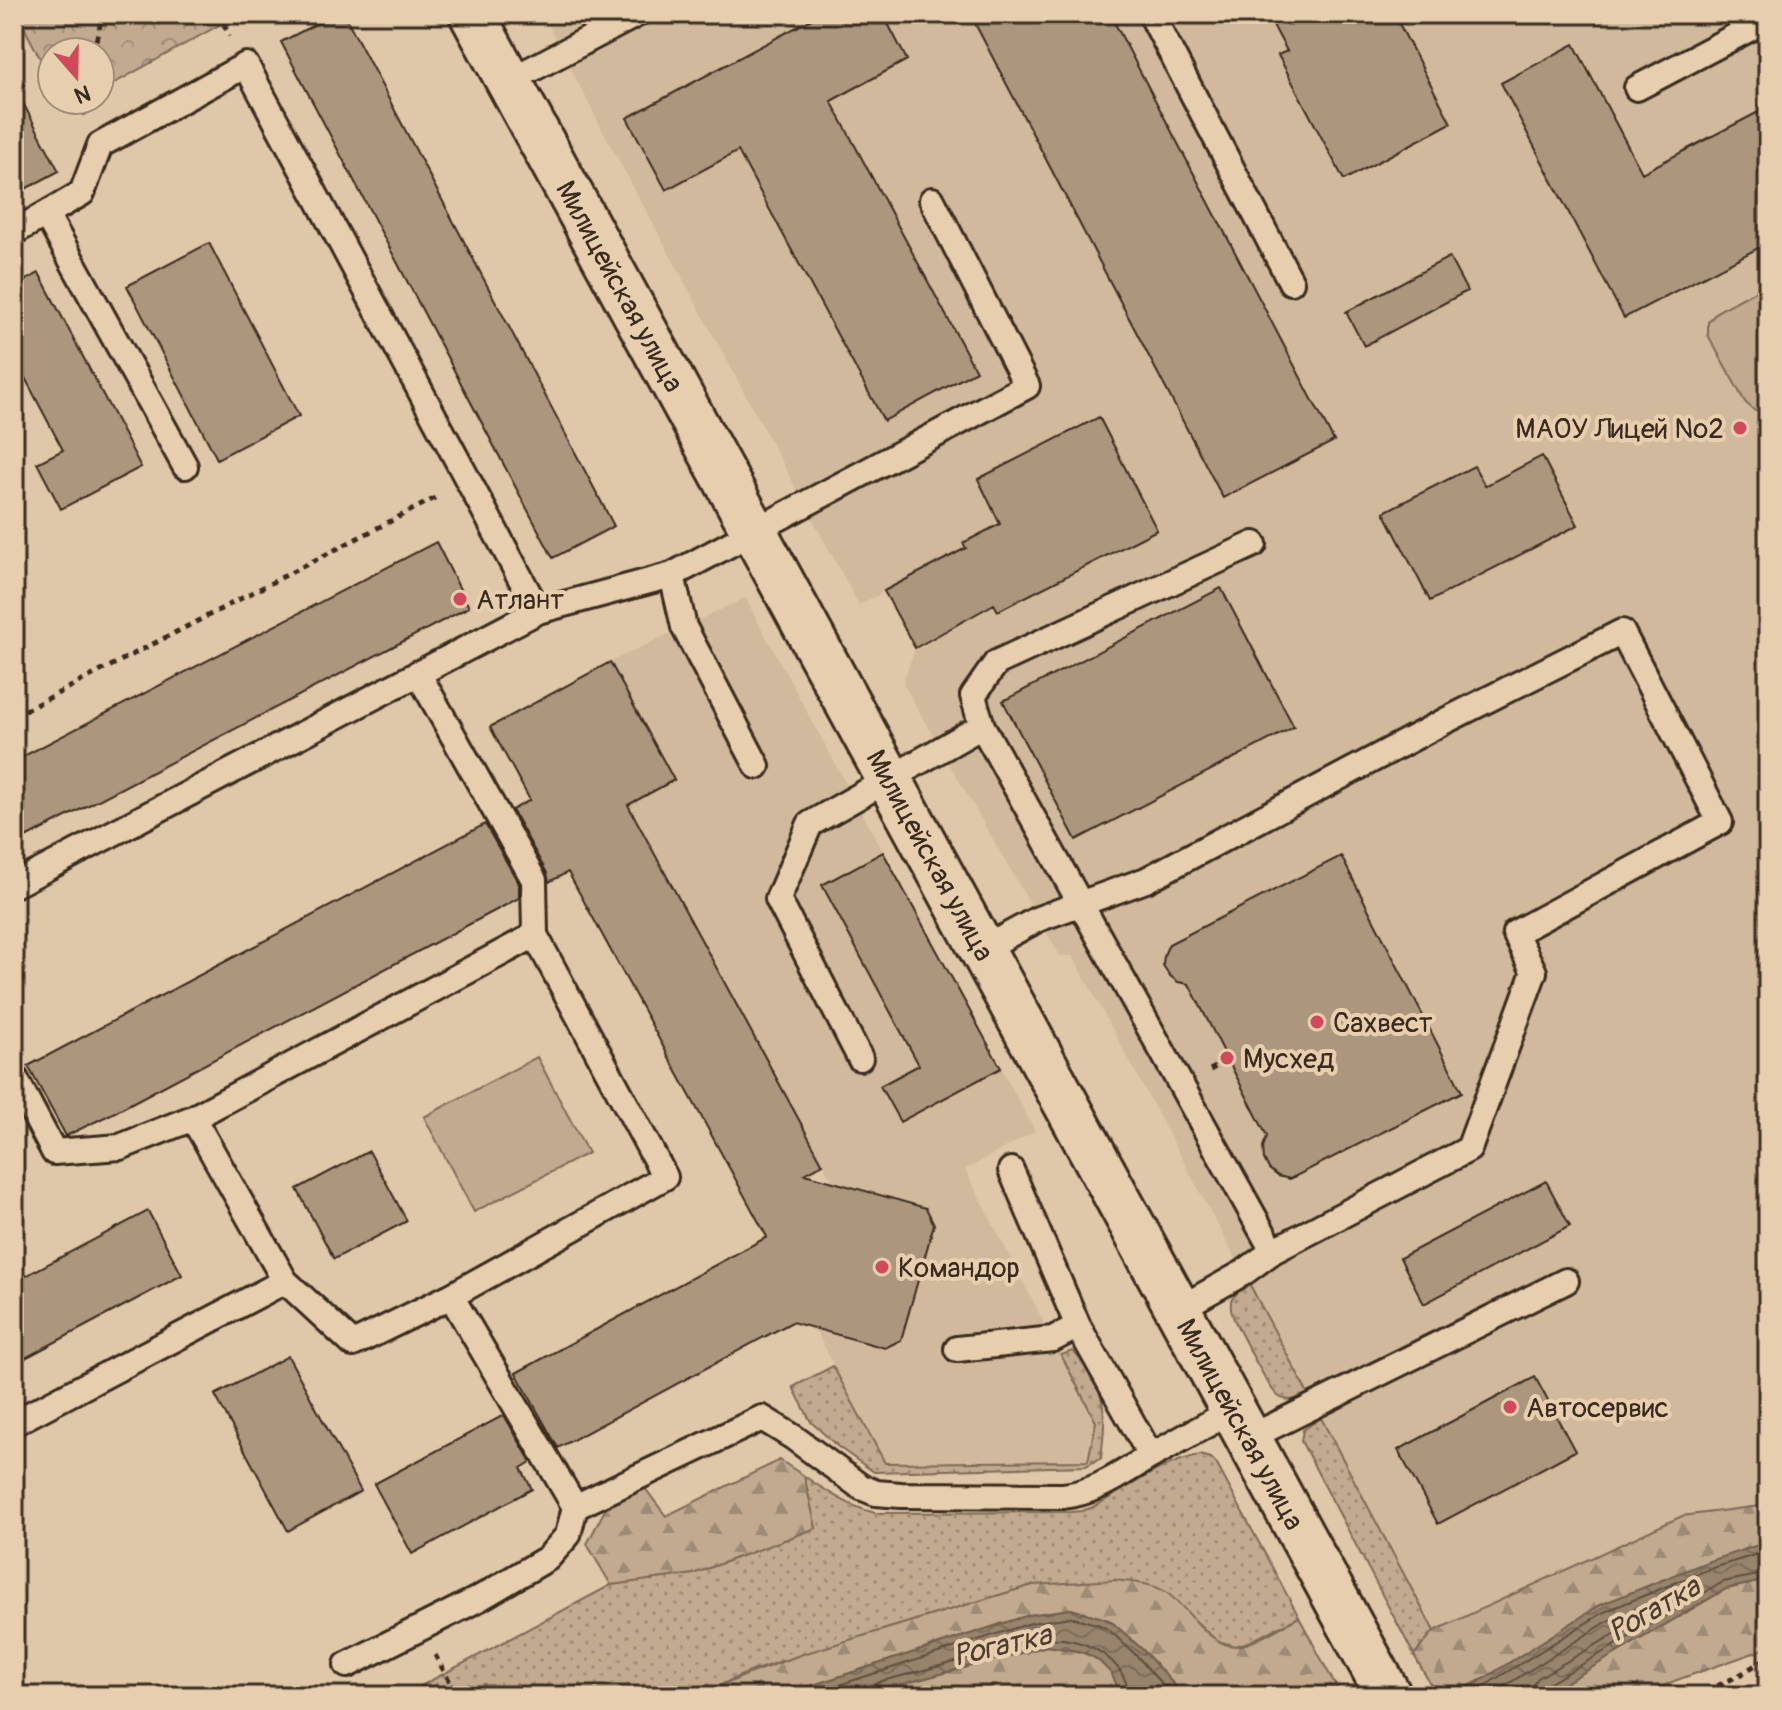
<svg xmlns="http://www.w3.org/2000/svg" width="1782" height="1710" viewBox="0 0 1782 1710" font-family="Pangolin,sans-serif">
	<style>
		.built { fill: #d0b99c }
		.grass { fill: url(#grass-dots); stroke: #7e6a57; stroke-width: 2 }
		.forest { fill: url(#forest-firs); stroke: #7e6a57; stroke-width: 2 }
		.park { fill: url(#park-crowns); stroke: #7e6a57; stroke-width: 2 }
		.garden { fill: #c1aa90; stroke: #7e6a57; stroke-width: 2 }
		.water { fill: url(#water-waves); stroke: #735f4d; stroke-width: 2 }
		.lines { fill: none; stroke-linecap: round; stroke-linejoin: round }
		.shore { stroke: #604e3e; stroke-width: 2 }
		.building { fill: #ac977e; stroke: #3b2a1e; stroke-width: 2 }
		.lane-casing { stroke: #3b2a1e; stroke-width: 30 }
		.street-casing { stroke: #3b2a1e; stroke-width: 50 }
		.path { stroke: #3b2a1e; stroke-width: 5; stroke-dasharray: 6 6; stroke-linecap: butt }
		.lane { stroke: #e6ceaf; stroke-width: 24 }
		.street { stroke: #e6ceaf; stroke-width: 44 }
		.poi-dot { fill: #d1495b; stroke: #e6ceaf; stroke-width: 3 }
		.labels { text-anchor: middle; stroke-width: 8; stroke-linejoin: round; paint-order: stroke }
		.street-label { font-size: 28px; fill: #3b2a1e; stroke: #e6ceaf }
		.poi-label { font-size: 28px; fill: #3b2a1e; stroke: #e6ceaf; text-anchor: start }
		.water-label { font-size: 30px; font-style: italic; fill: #4e3c2e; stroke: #e6ceaf }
	</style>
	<defs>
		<pattern id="grass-dots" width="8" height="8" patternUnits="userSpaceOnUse" patternTransform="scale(2)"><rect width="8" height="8" fill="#c1aa90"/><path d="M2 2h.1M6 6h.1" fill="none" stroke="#9e8b75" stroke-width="1.8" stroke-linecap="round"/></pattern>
		<pattern id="forest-firs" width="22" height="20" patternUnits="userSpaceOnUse" patternTransform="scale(2)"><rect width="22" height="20" fill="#c1aa90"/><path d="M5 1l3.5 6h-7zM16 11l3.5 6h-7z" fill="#9e8b75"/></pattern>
		<pattern id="park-crowns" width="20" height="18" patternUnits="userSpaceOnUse" patternTransform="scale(2)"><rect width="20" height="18" fill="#c1aa90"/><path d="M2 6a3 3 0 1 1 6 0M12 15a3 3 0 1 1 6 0" fill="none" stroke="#9e8b75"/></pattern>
		<pattern id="water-waves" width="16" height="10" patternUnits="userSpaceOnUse" patternTransform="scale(2)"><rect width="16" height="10" fill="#98836d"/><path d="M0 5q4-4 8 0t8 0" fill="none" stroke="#7d6b59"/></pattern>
	</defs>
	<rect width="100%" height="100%" fill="#dfc7a9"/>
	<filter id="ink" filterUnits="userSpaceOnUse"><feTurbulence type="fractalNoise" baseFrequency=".0125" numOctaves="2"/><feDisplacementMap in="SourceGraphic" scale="16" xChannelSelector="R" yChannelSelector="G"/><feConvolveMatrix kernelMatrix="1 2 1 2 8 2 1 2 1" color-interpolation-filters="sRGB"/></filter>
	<g filter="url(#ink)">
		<path class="built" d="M543 14H1768V1505L1682 1516 1434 1631 1271 1324 1073 956H1060L903 683 915 648 951 628 921 572 859 605 601 127Z
			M745 598 1035 1131 965 1170 1096 1423 1089 1461 885 1463 767 1237 841 1197 636 819 561 858 490 727 610 662Z"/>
		<path class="grass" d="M1250 1285 1308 1394C1298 1399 1288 1403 1278 1396 1270 1390 1235 1325 1232 1313 1230 1308 1231 1306 1231 1300L1237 1293Z
			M1073 1351C1107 1389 1107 1410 1101 1458L1086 1466 874 1472 837 1446 811 1422 793 1387 833 1366 885 1463 1088 1461 1096 1422 1061 1355Z
			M1321 1418 1434 1631 1414 1655 1301 1441 1303 1430Z
			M1200 1455 1210 1458 1216 1463 1299 1617 1251 1641 1236 1646 1217 1641 1186 1612 1070 1584 1033 1585C965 1605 898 1625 831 1646 795 1657 733 1673 704 1696H402L611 1585 693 1574 816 1528 804 1476C826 1491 849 1506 875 1513L1070 1512 1082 1511 1093 1507C1129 1488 1159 1463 1200 1455Z"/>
		<path class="forest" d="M780 1460 804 1476 816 1528 693 1574 611 1585 587 1544 608 1504 644 1487 666 1516Z
			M1768 1505V1542L1707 1562 1450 1696H1437L1414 1655 1434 1631 1682 1516Z
			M1116 1580C1131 1582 1150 1583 1164 1591 1187 1604 1208 1648 1237 1646 1253 1645 1284 1625 1299 1617L1341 1696H1184L1143 1650 1114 1624 1109 1620 1071 1609 1029 1615 804 1688 787 1696H704L710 1691 746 1675 803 1654 1033 1585Z
			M1768 1580V1646L1762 1650 1674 1681 1644 1696H1543L1726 1589Z
			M1047 1646C1069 1649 1098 1652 1111 1673 1116 1680 1119 1688 1122 1696H869L884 1689Z"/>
		<path class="park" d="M17 14H239L100 91V52H52V81Z"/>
		<path class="garden" d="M1768 284V409L1755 411 1745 402 1708 335V322L1718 311Z
			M537 1057 588 1153 474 1212 424 1117Z"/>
		<path class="water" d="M1768 1542V1580L1726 1589 1543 1696H1450L1477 1683 1600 1605 1707 1562Z
			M1071 1609 1103 1618 1114 1624 1143 1650 1184 1696H1122L1111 1673 1097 1659 1083 1652 1047 1646 884 1689 869 1696H787L804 1688 1029 1615Z"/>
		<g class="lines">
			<path class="shore" d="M805 1696 1031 1623 1071 1617 1100 1625 1109 1630 1137 1656 1172 1696
				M869 1696 871 1687 882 1681C918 1672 954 1662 990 1653 1008 1648 1027 1640 1045 1639 1081 1635 1125 1657 1129 1696
				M1468 1696 1604 1612 1709 1569 1768 1551
				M1489 1696 1608 1621 1648 1605 1652 1607 1651 1613 1538 1678 1532 1686 1531 1696
				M1541 1696V1690L1545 1686 1723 1582 1768 1573"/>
		</g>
		<path class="building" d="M335 14H344L614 526 553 558 281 42Z
			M821 14H883L907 60 831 101 976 371 884 421 738 151 666 190 627 118Z
			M970 14H1110L1334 441 1223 498Z
			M1267 14H1394L1451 123 1344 180 1278 55 1287 51Z
			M1574 44 1642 173 1768 107V243L1624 318 1501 83Z
			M14 86 59 171 14 195Z
			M209 243 299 416 217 459 127 286Z
			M1449 257 1467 291 1364 346 1346 312Z
			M39 273 141 467 61 509 37 463 63 450 14 357V286Z
			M1099 417 1157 530 998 611 994 604 915 648 884 591 966 548 963 543 1000 524 978 479Z
			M1542 456 1578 525 1430 601 1384 512 1474 466 1485 486Z
			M436 542 469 607 14 844V761Z
			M1221 588 1294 727 1076 840 1003 701Z
			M610 662 674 780 628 805 823 1164 805 1174 926 1208 934 1224 901 1340 885 1348 792 1322 558 1448 516 1373 767 1237 568 872 549 882 547 873 512 810 530 800 490 727Z
			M485 824 519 884V898L111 1114 66 1136 28 1066Z
			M883 852 1001 1068 900 1122 880 1086 919 1065 822 885Z
			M1341 856 1462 1092 1290 1179 1278 1176 1269 1169 1264 1159 1263 1147 1267 1136 1189 984 1178 982 1169 975 1163 965 1164 955 1169 944Z
			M369 1151 407 1221 334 1259 297 1189Z
			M1546 1181 1570 1226 1424 1304 1400 1258Z
			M148 1211 182 1275 14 1364V1282Z
			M288 1356 361 1491 288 1531 215 1395Z
			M1535 1377 1575 1451 1438 1524 1398 1450Z
			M504 1415 531 1462 521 1468 532 1489 412 1554 374 1484Z"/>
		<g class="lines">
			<defs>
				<path id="lane" d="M1151 14 1291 282
					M509 81 637 14
					M1637 88 1768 19
					M46 214 82 193 100 145 246 65 538 611
					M14 232 46 214 185 466
					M1254 544 996 663 973 696 982 726 1273 1251
					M672 575 684 627 757 766
					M418 673 534 880 535 935 665 1177 451 1296 353 1344 285 1281 193 1118 535 935
					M14 885 538 611 672 575 1027 386 932 200
					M983 949 1038 919 1146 880 1445 721 1622 632 1720 822 1515 933 1534 972 1469 1149 1273 1251 1243 1273 1179 1309
					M860 1058 778 899 810 824 982 726
					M14 1076 54 1152 120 1147 193 1118
					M1011 1170 1078 1326 1151 1456 1233 1410
					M451 1296 575 1507
					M957 1349 1053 1339 1078 1326
					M14 1423 285 1281
					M1249 1438 1566 1281
					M347 1665 480 1598 548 1558 568 1535 575 1507 762 1418 793 1437 861 1487 876 1493 901 1495 1063 1496C1096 1493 1122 1473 1151 1456"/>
				<g id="street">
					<path id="s1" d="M472 14 1389 1696"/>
				</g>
			</defs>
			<use href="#lane" class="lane-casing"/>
			<use href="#street" class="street-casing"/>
			<path class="path" d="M218 14 230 36
				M93 52 103 14
				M80 100 79 103 86 115
				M14 716 439 496
				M1210 1070 1228 1060
				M435 1655 458 1696
				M1696 1696 1738 1676 1768 1657"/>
			<use href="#lane" class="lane"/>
			<use href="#street" class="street"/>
		</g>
	</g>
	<g class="poi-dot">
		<circle cx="1740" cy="428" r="8"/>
		<circle cx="460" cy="599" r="8"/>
		<circle cx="1317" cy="1022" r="8"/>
		<circle cx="1227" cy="1058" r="8"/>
		<circle cx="882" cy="1267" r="8"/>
		<circle cx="1510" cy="1407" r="8"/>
	</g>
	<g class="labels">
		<g class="street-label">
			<text dy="10" stroke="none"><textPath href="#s1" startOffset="310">Милицейская улица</textPath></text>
			<text dy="10" stroke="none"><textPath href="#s1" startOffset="958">Милицейская улица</textPath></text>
			<text dy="10" stroke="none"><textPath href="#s1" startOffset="1606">Милицейская улица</textPath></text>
		</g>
		<g class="poi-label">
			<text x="1724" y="438" text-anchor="end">МАОУ Лицей №2</text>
			<text x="476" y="609">Атлант</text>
			<text x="1333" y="1032">Сахвест</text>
			<text x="1243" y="1068">Мусхед</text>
			<text x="898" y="1277">Командор</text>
			<text x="1526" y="1417">Автосервис</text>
		</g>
		<g class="water-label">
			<text transform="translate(1654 1609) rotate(-30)" y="10">Рогатка</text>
			<text transform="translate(1002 1645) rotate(-13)" y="10">Рогатка</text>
		</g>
	</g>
	<rect width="1782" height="1710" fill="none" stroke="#e6ceaf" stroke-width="48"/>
	<rect x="24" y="24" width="1734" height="1662" fill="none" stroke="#3b2a1e" stroke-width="3" filter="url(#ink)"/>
	<g transform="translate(76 76) rotate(160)"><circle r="38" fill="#e6ceaf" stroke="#a28c75" stroke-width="2"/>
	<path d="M0-6L14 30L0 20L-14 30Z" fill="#d1495b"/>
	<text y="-12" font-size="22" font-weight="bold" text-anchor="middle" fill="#3b2a1e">N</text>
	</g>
</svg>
